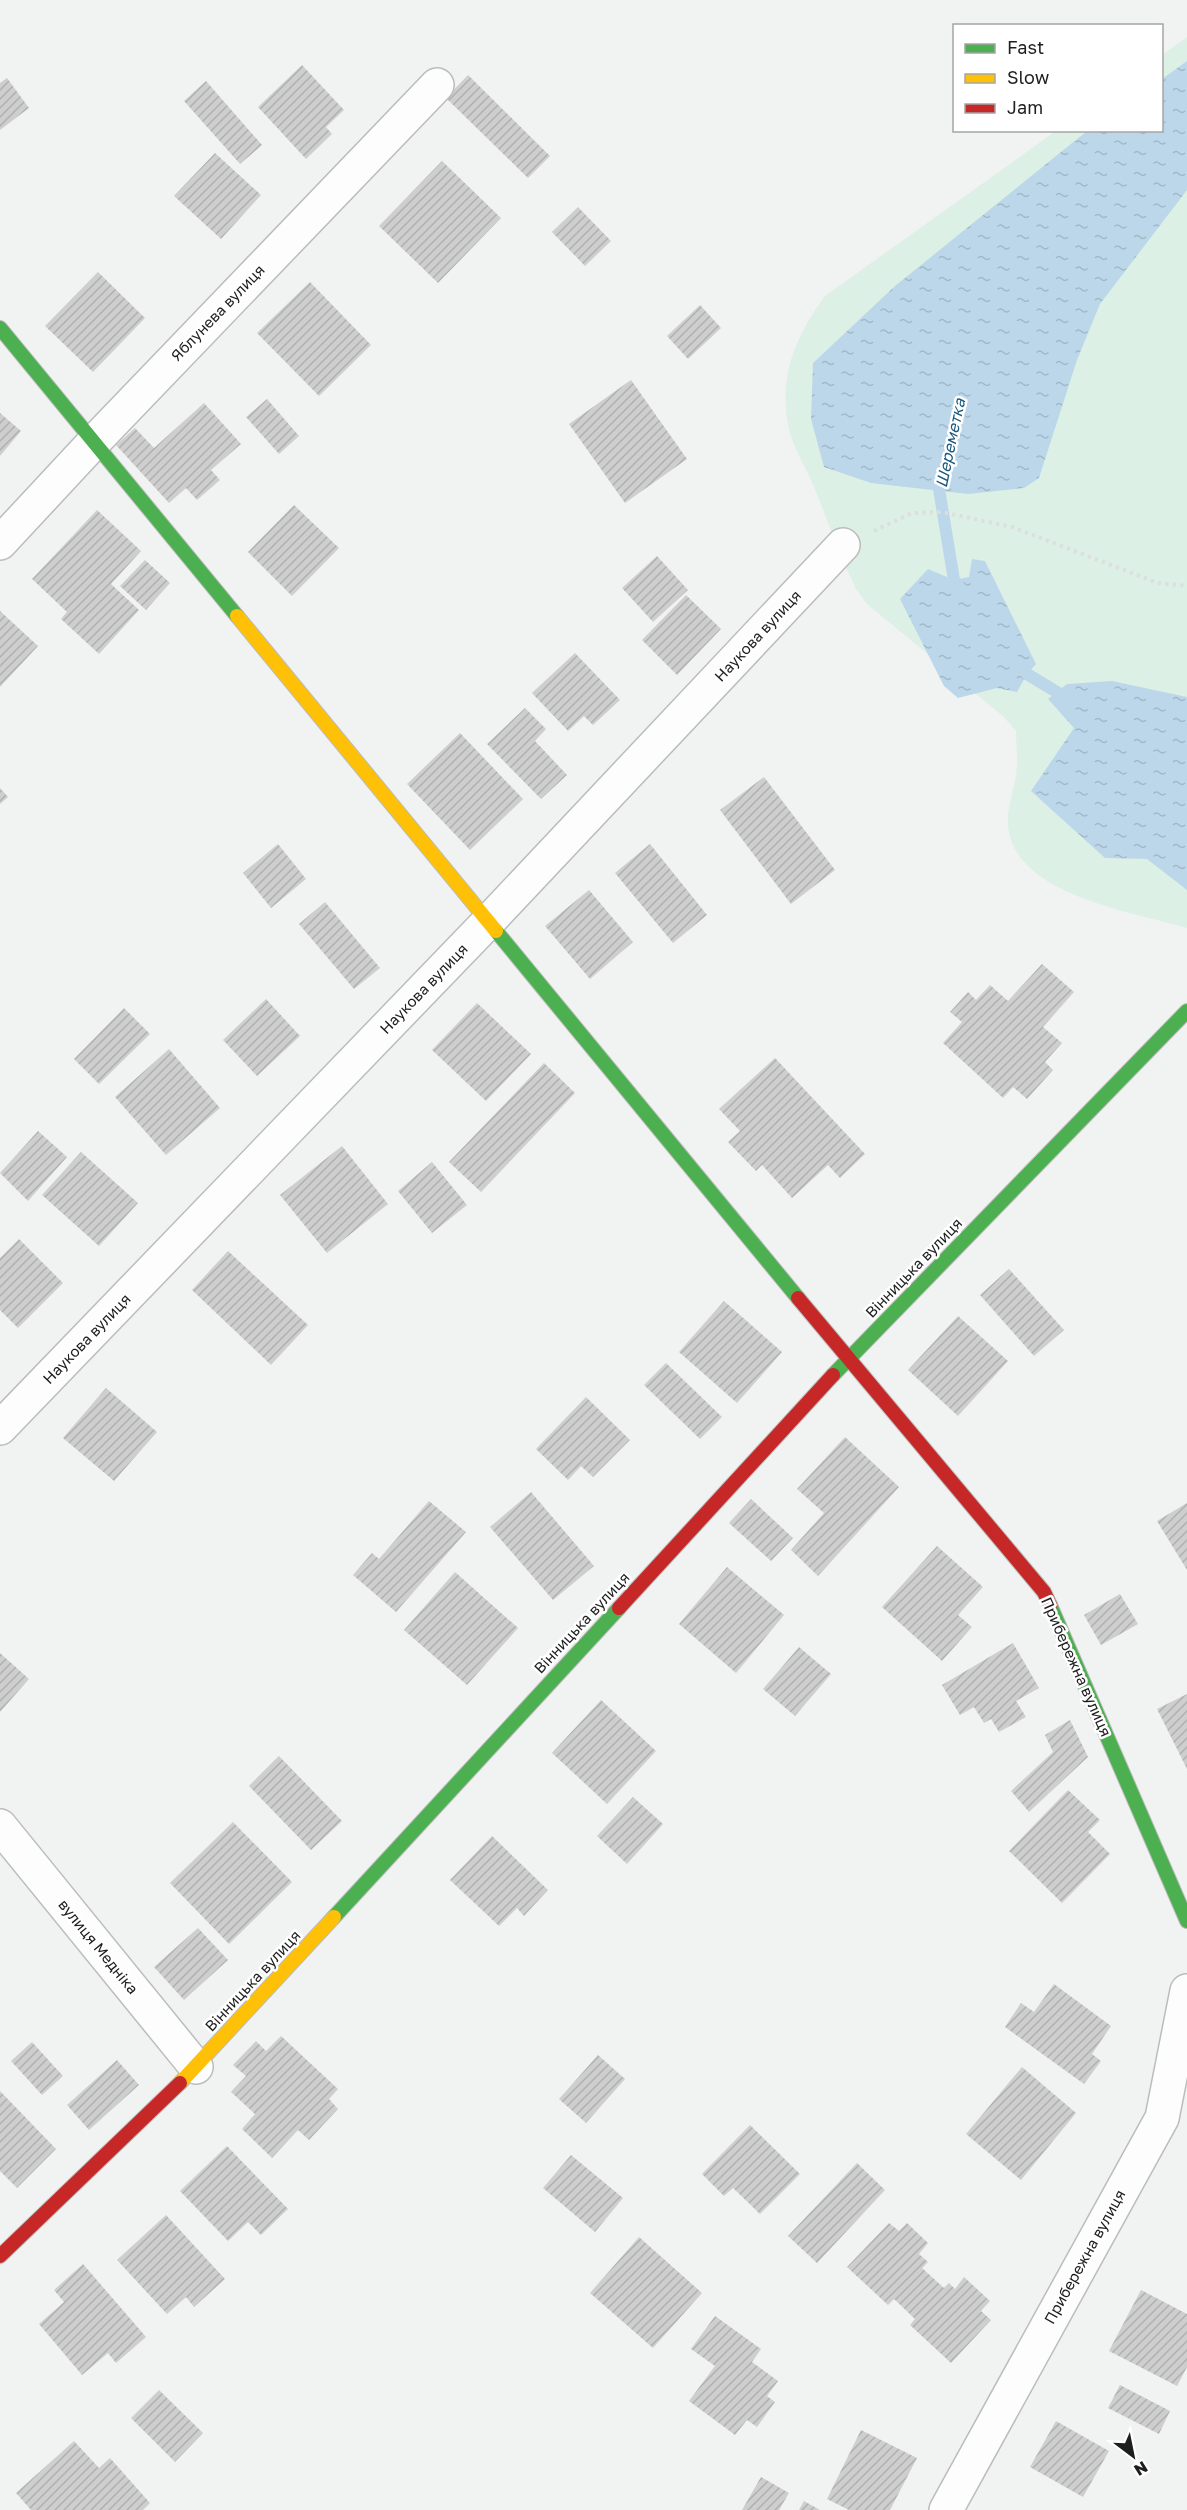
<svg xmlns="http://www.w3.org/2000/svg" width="1187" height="2510" viewBox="0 0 1187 2510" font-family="'Golos Text',sans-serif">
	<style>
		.grass { fill: #dcf0e5 }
		.water { fill: url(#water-ripples) }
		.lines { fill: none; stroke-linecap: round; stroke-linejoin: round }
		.stream { stroke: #bcd7ea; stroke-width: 12 }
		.building { fill: url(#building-hatch) }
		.street-casing { stroke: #bbbcbc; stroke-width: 36 }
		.fast-casing { stroke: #bbbcbc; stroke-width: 16 }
		.slow-casing { stroke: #bbbcbc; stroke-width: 16 }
		.jam-casing { stroke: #bbbcbc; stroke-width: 16 }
		.path { stroke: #dddede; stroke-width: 4; stroke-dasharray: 3 4.5; stroke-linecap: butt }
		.street { stroke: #fdfdfd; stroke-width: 33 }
		.fast { stroke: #4caf50; stroke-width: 14 }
		.slow { stroke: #ffc107; stroke-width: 14 }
		.jam { stroke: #c62828; stroke-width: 14 }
		.labels { text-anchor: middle; stroke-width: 5; stroke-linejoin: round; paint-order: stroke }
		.street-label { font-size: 15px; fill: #1e1e1e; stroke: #fff }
		.water-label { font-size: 16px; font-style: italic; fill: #1a587d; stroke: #fff }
	</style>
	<defs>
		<pattern id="water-ripples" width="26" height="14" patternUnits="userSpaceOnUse" patternTransform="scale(1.5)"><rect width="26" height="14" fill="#bcd7ea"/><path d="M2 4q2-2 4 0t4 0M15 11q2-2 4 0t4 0" fill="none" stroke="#a1b8c8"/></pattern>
		<pattern id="building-hatch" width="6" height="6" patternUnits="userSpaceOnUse" patternTransform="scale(1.5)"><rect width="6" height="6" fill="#cececf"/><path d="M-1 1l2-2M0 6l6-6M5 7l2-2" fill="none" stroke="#b0b0b1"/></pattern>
	</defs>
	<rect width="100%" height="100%" fill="#f1f2f2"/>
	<path class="grass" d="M1187 37V928C1133 912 1013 895 1008 825 1007 808 1012 797 1015 781 1019 765 1016 746 1016 731L1004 717 867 604 856 589C840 556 828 521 814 487 807 469 795 451 790 433 777 379 794 339 825 296L1056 131 1162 130V55Z"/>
	<path class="water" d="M1187 61V190L1100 304 1077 360 1039 478 1024 488 968 494 871 483 824 467 811 419 813 363 895 286 1087 131 1162 130V79Z
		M972 559 985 561 1036 664 1027 674 1017 692 997 688 958 698 944 686 900 599 928 569 954 580 969 577Z
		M1112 681 1187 697V890L1147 859 1105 858 1031 791 1074 728 1048 699 1067 684Z"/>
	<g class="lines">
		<path class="stream" d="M942 475 939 489 954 580 964 593
			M1017 662 1027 674 1070 700"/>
	</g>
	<path class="building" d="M302 65 344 110 326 127 332 134 306 159 258 107Z
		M468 75 550 156 528 178 446 98Z
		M7 78 29 108 0 130V83Z
		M206 81 262 145 240 164 184 101Z
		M215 153 261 195 221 239 174 196Z
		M442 161 501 218 438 283 379 226Z
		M578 207 611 241 585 266 552 232Z
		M98 272 145 318 93 372 45 326Z
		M310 282 371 345 319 396 257 333Z
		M700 305 721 328 688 359 667 336Z
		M631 380 687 459 625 503 569 424Z
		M267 399 299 436 279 454 246 417Z
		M204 403 241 444 211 470 220 480 197 500 186 488 169 503 116 445 135 428 154 448Z
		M0 413 21 431 0 456Z
		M294 505 339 548 292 596 248 552Z
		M97 510 141 551 111 584 139 610 99 654 61 619 67 612 32 579Z
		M657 556 688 590 653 622 622 588Z
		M145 560 170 583 146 610 120 586Z
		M686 595 721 629 677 675 642 640Z
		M0 611 38 646 0 687Z
		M575 653 620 700 593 725 584 716 568 731 532 693Z
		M525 708 546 729 535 741 567 775 541 799 487 744Z
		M460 733 523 799 470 850 407 784Z
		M764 777 835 870 791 904 720 810Z
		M0 788 8 797 0 804Z
		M278 844 306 879 271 908 243 873Z
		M650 844 707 915 673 943 615 873Z
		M589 890 633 942 590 979 545 926Z
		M325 902 380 968 354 989 299 924Z
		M1042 964 1074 992 1043 1027 1062 1043 1045 1062 1053 1070 1027 1099 1013 1087 1003 1098 943 1043 962 1022 950 1012 968 992 976 1000 990 985 1008 1001Z
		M266 999 300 1036 257 1076 223 1040Z
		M477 1003 531 1054 486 1101 432 1050Z
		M124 1008 150 1034 99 1084 74 1059Z
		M169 1049 220 1108 166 1155 115 1097Z
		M775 1058 865 1154 840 1178 828 1165 792 1198 762 1165 756 1171 728 1142 740 1131 719 1109Z
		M544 1063 575 1093 481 1192 449 1162Z
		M38 1131 67 1157 28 1201 0 1173Z
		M342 1146 388 1204 327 1253 280 1195Z
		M81 1152 138 1203 99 1246 42 1195Z
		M432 1162 467 1205 432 1233 398 1191Z
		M19 1239 63 1283 18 1328 0 1310V1258Z
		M228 1251 308 1325 271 1365 192 1290Z
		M1009 1269 1064 1330 1034 1356 980 1295Z
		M724 1301 782 1352 737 1403 679 1352Z
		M958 1316 1008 1361 958 1416 908 1370Z
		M666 1363 722 1417 700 1439 644 1385Z
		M106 1388 157 1432 114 1481 63 1438Z
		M586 1397 630 1440 593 1477 581 1466 568 1480 536 1449Z
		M845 1437 899 1487 818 1576 791 1550 824 1513 797 1489Z
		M531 1492 594 1566 553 1600 490 1527Z
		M751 1499 793 1538 771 1561 729 1523Z
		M429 1501 466 1532 396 1612 353 1575 372 1553 379 1559Z
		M1187 1503V1570L1157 1521Z
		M937 1546 983 1587 958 1615 972 1627 942 1661 882 1607Z
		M727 1567 784 1615 736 1673 679 1624Z
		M455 1572 518 1628 467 1685 404 1630Z
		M1120 1594 1138 1624 1101 1645 1084 1615Z
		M1013 1643 1039 1688 1016 1701 1026 1717 999 1732 991 1719 984 1723 974 1707 960 1715 942 1685Z
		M799 1647 831 1674 795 1716 763 1689Z
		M0 1653 29 1679 0 1712Z
		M1187 1694V1769L1157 1709Z
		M601 1700 656 1751 607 1804 552 1753Z
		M1070 1720 1088 1757 1029 1812 1011 1791 1053 1752 1045 1735Z
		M279 1756 342 1821 311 1850 249 1786Z
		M1068 1790 1100 1820 1088 1832 1110 1854 1062 1903 1009 1851Z
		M633 1797 663 1824 627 1864 597 1836Z
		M233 1822 292 1882 229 1944 170 1883Z
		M492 1836 548 1890 524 1916 517 1908 499 1926 450 1880Z
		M198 1928 228 1960 184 2000 154 1967Z
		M1054 1984 1111 2026 1092 2054 1101 2061 1084 2084 1005 2027 1021 2003 1034 2012Z
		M281 2036 338 2089 329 2099 338 2109 309 2140 298 2130 272 2158 242 2129 255 2114 231 2092 246 2076 233 2065 256 2041 266 2051Z
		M32 2042 63 2076 42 2095 11 2061Z
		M598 2055 625 2079 586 2123 559 2099Z
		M117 2060 139 2085 89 2130 67 2105Z
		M1022 2067 1076 2113 1021 2180 966 2134Z
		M0 2091 56 2149 17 2188 0 2171Z
		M750 2125 800 2174 760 2214 733 2188 724 2196 702 2174Z
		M227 2146 288 2209 261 2235 248 2222 228 2241 180 2191Z
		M571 2155 623 2198 595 2232 543 2188Z
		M857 2163 885 2190 817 2263 788 2236Z
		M166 2215 225 2279 194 2307 186 2297 167 2314 117 2260Z
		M889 2223 899 2231 907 2223 928 2243 919 2254 928 2262 922 2268 944 2288 949 2283 955 2289 964 2277 990 2301 981 2311 991 2320 951 2363 910 2325 915 2319 894 2299 888 2305 847 2267Z
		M639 2237 702 2293 653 2348 590 2293Z
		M83 2264 146 2337 116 2363 108 2353 82 2375 39 2324 64 2302 54 2290Z
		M1141 2290 1187 2314V2367L1177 2386 1109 2351Z
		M715 2316 761 2349 752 2362 778 2381 767 2396 775 2402 757 2427 747 2420 735 2435 689 2401 715 2366 691 2349Z
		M1120 2385 1170 2411 1159 2434 1108 2408Z
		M159 2390 203 2433 175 2462 131 2418Z
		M1056 2421 1109 2451 1083 2497 1030 2467Z
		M861 2430 917 2458 890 2510H849L827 2499Z
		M74 2441 99 2468 110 2458 150 2503 143 2510H31L16 2493Z
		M761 2477 789 2493 779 2510H742Z
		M804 2501 820 2510H799Z"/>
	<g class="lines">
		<defs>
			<path id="street" d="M0 543 94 442 437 85
				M0 1428 488 922 843 545
				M0 1826 196 2067
				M946 2510 1162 2118 1187 1991"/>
			<path id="fast" d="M0 328 237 616
				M496 931 798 1298
				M833 1375 1187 1011
				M1050 1605 1187 1921
				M334 1917 619 1608"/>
			<path id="slow" d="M237 616 496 931
				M180 2083 334 1917"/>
			<path id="jam" d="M798 1298 1044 1592 1050 1605
				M619 1608 833 1375
				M0 2256 180 2083"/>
		</defs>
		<use href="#street" class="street-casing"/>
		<use href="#fast" class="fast-casing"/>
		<use href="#slow" class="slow-casing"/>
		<use href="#jam" class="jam-casing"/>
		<path class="path" d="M874 531 912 513 942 512 1012 527 1158 583 1187 586"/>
		<use href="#street" class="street"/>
		<use href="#fast" class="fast"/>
		<use href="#slow" class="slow"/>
		<use href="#jam" class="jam"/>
	</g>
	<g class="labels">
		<g class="street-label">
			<text transform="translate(218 313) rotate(-46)" y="5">Яблунева вулиця</text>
			<text transform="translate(758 636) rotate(-47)" y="5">Наукова вулиця</text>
			<text transform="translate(424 989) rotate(-46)" y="5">Наукова вулиця</text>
			<text transform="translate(914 1268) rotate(-46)" y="5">Вінницька вулиця</text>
			<text transform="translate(87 1339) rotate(-46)" y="5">Наукова вулиця</text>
			<text transform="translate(582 1623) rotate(-47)" y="5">Вінницька вулиця</text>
			<text transform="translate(1076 1667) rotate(66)" y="5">Прибережна вулиця</text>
			<text transform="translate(98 1947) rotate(51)" y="5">вулиця Медніка</text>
			<text transform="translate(253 1981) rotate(-47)" y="5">Вінницька вулиця</text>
			<text transform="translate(1085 2257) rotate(-61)" y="5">Прибережна вулиця</text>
		</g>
		<g class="water-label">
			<text transform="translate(950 443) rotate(-78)" y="6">Шереметка</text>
		</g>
	</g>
	<rect x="953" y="24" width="210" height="108" fill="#ffffff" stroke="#a5a5a5" stroke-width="1.5"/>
	<rect x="965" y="44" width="30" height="9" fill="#4caf50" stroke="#a5a5a5" stroke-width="1.5"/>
	<text x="1007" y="54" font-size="18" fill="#1e1e1e">Fast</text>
	<rect x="965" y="74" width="30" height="9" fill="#ffc107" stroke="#a5a5a5" stroke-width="1.5"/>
	<text x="1007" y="84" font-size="18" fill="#1e1e1e">Slow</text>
	<rect x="965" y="104" width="30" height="9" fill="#c62828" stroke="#a5a5a5" stroke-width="1.5"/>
	<text x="1007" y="114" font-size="18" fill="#1e1e1e">Jam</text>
	<g transform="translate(1133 2456) rotate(148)" stroke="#ffffff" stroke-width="4.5" paint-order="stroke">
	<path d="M0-4.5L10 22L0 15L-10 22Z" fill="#1e1e1e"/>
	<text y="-9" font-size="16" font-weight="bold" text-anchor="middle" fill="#1e1e1e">N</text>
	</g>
</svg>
